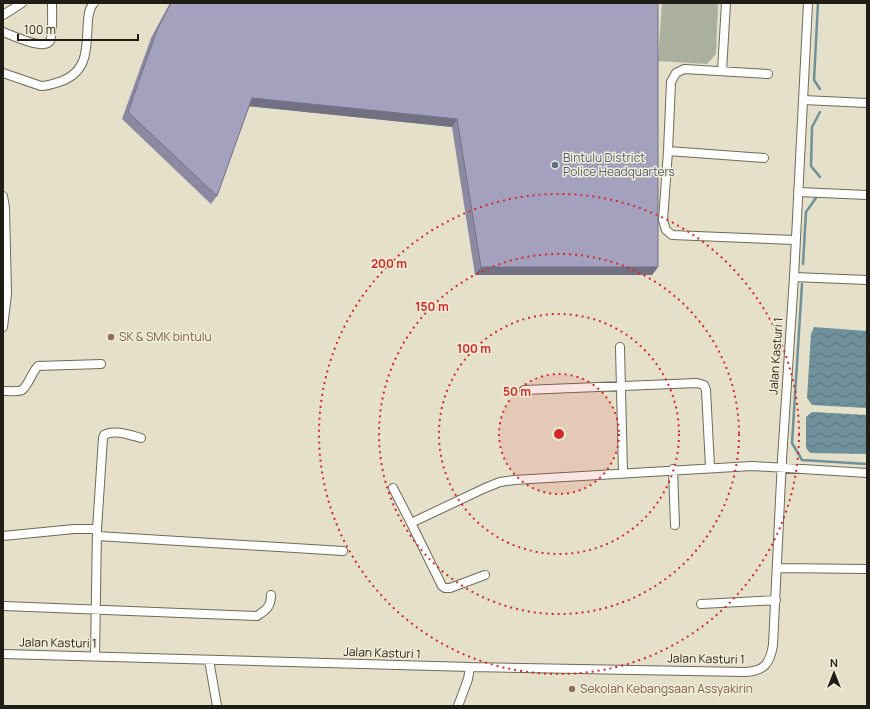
<svg xmlns="http://www.w3.org/2000/svg" width="870" height="709" viewBox="0 0 870 709" font-family="Manrope,sans-serif">
	<style>
		.garden { fill: #aaaf9e }
		.water { fill: url(#water-waves) }
		.lines { fill: none; stroke-linecap: round; stroke-linejoin: round }
		.stream { stroke: #6f919b; stroke-width: 2.5 }
		.minor-casing { stroke: #6f6a57; stroke-width: 10 }
		.minor { stroke: #fff; stroke-width: 8 }
		.wall { fill: #8c8aa3 }
		.shaded-wall { fill: #727184 }
		.building { fill: #a3a1bd; stroke: #727184 }
		.ring { fill: none; stroke: #d62828; stroke-width: 2; stroke-dasharray: 2 4 }
		.service-dot { fill: #5c6f8a; stroke: #f2edd7; stroke-width: 1.5 }
		.education-dot { fill: #8d6e63; stroke: #f2edd7; stroke-width: 1.5 }
		.labels { text-anchor: middle; stroke-width: 3; stroke-linejoin: round; paint-order: stroke }
		.service-label { font-size: 12px; fill: #4e5e75; stroke: #f2edd7; text-anchor: start }
		.education-label { font-size: 12px; fill: #785e54; stroke: #f2edd7; text-anchor: start }
		.street-label { font-size: 12px; fill: #1f1d15; stroke: #f2edd7 }
		.centre { fill: #d62828; stroke: #f2edd7; stroke-width: 2 }
		.ring-label { font-size: 12px; text-anchor: middle; font-weight: bold; fill: #d62828; stroke: #f2edd7; stroke-width: 3; stroke-linejoin: round; paint-order: stroke }
	</style>
	<defs>
		<pattern id="water-waves" width="16" height="10" patternUnits="userSpaceOnUse"><rect width="16" height="10" fill="#6f919b"/><path d="M0 5q4-4 8 0t8 0" fill="none" stroke="#5b767d"/></pattern>
	</defs>
	<rect width="100%" height="100%" fill="#e5e0ca"/>
	<path class="garden" d="M662 3H718L716 54 707 64 658 61Z"/>
	<path class="water" d="M814 327 867 331V408L812 405 807 398 811 334Z
		M812 412 867 415V454L810 453 806 448V417Z"/>
	<g class="lines">
		<path class="stream" d="M818 3 814 80 820 89
			M820 112 812 127 811 166 820 177
			M803 264 806 212 818 195
			M802 284 792 443 802 460 867 464"/>
		<defs>
			<path id="minor" d="M3 15 22 3
				M3 32C12 35 44 51 50 41 53 36 52 10 52 3
				M722 71 726 3
				M3 73 41 86C49 86 55 83 62 81 90 70 86 45 88 20 89 13 89 8 94 3
				M768 74 684 69 676 73 671 82 668 151 663 220 666 230 672 235 795 240
				M803 100 867 103
				M668 151 764 158
				M798 192 867 195
				M3 196 5 208 7 294 3 327
				M794 277 867 280
				M620 347 623 473
				M524 390 697 383 704 385 706 390 710 467
				M3 391C8 391 17 392 22 390 28 386 32 372 38 366L101 364
				M673 469 675 525
				M393 488 411 523
				M3 536 74 529H97
				M97 536 343 551
				M777 568 867 569
				M485 575 450 588H445L442 586 411 523 485 488 500 482 514 480 752 466 867 473
				M701 604 776 600
				M4 606 257 616C266 610 271 607 271 595
				M3 654 470 667 745 672C765 671 770 663 773 645L782 459 794 277 808 3
				M95 656 97 529 103 438 104 435C114 429 130 435 141 438
				M209 660 217 706
				M458 706 468 679 470 667"/>
		</defs>
		<use href="#minor" class="minor-casing"/>
		<use href="#minor" class="minor"/>
	</g>
	<path class="wall" d="M170 3H658V267L652 275H475L452 127 249 106 217 196 211 204 122 119 151 38Z"/>
	<path class="shaded-wall" d="M252 98 457 119 452 127 247 106Z
		M481 267H658L652 275H475Z"/>
	<path class="building" d="M171 3H658V267H481L457 119 252 98 217 196 128 112 157 30Z"/>
	<circle cx="559" cy="434" r="60" fill="#d62828" fill-opacity=".12"/>
	<g class="ring">
		<circle cx="559" cy="434" r="60"/>
		<circle cx="559" cy="434" r="120"/>
		<circle cx="559" cy="434" r="180"/>
		<circle cx="559" cy="434" r="240"/>
	</g>
	<circle class="service-dot" cx="555" cy="165" r="4"/>
	<g class="education-dot">
		<circle cx="111" cy="337" r="4"/>
		<circle cx="572" cy="689" r="4"/>
	</g>
	<g class="labels">
		<g class="service-label">
			<text x="563" y="162">Bintulu District<tspan x="563" dy="14">Police Headquarters</tspan></text>
		</g>
		<g class="education-label">
			<text x="119" y="341">SK &amp; SMK bintulu</text>
			<text x="580" y="693">Sekolah Kebangsaan Assyakirin</text>
		</g>
		<g class="street-label">
			<text transform="translate(776 356) rotate(-86)" y="4">Jalan Kasturi 1</text>
			<text transform="translate(58 643) rotate(1)" y="4">Jalan Kasturi 1</text>
			<text transform="translate(382 653) rotate(2)" y="4">Jalan Kasturi 1</text>
			<text transform="translate(706 659) rotate(1)" y="4">Jalan Kasturi 1</text>
		</g>
	</g>
	<circle cx="559" cy="434" r="6" class="centre"/>
	<g class="ring-label">
		<text x="389" y="268">200 m</text>
		<text x="432" y="311">150 m</text>
		<text x="474" y="353">100 m</text>
		<text x="517" y="396">50 m</text>
	</g>
	<rect width="870" height="709" fill="none" stroke="#1f1d15" stroke-width="8"/>
	<g transform="translate(834 673)" stroke="#f2edd7" stroke-width="3" paint-order="stroke">
	<path d="M0-3L7 15L0 10L-7 15Z" fill="#1f1d15"/>
	<text y="-6" font-size="11" font-weight="bold" text-anchor="middle" fill="#1f1d15">N</text>
	</g>
	<path d="M18 34v6h120v-6" fill="none" stroke="#1f1d15" stroke-width="2"/>
	<text x="24" y="34" font-size="12" fill="#1f1d15" stroke="#f2edd7" stroke-width="3" paint-order="stroke">100 m</text>
</svg>
